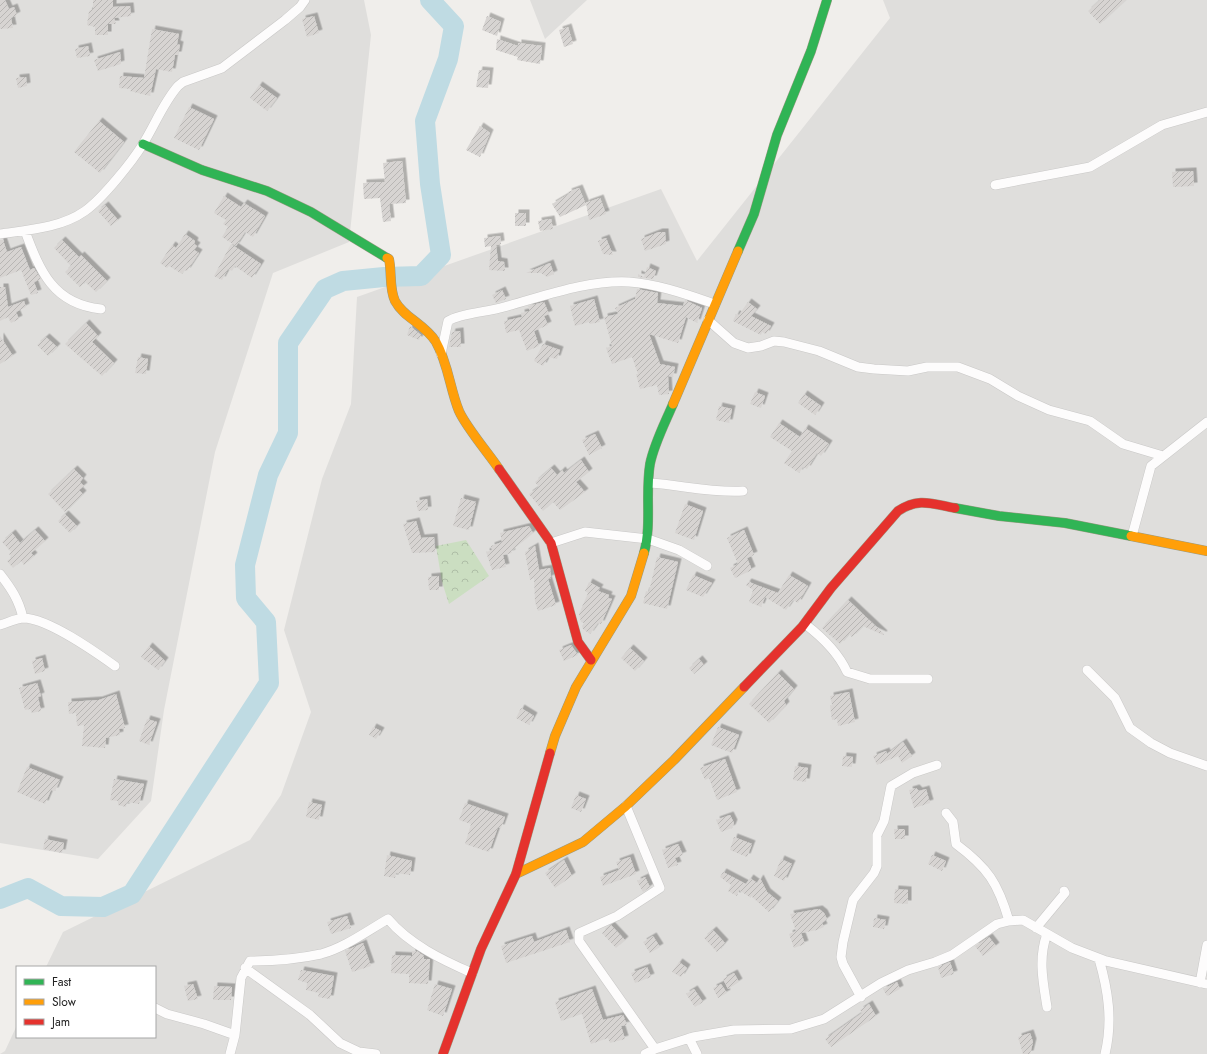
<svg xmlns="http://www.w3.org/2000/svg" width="1207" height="1054" viewBox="0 0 1207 1054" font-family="Jost,sans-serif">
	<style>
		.residential { fill: #dfdedc }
		.forest { fill: url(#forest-crowns) }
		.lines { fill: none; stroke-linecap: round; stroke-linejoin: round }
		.river { stroke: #bfdbe3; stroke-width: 20 }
		.building { fill: url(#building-hatch); filter: url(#shadow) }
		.street-casing { stroke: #c9c8c7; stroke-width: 10 }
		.fast-casing { stroke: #999a82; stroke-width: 10 }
		.slow-casing { stroke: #999a82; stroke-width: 10 }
		.jam-casing { stroke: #999a82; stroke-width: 10 }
		.street { stroke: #fdfcfc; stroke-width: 9 }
		.fast { stroke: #30b455; stroke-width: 9 }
		.slow { stroke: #ff9f0a; stroke-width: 9 }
		.jam { stroke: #e5322d; stroke-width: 9 }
	</style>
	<defs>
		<pattern id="forest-crowns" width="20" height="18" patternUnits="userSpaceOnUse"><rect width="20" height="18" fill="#cbdec1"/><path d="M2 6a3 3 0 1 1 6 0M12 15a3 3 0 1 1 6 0" fill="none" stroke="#aebea6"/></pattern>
		<pattern id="building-hatch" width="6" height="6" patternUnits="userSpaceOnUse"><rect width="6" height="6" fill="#d7d4d2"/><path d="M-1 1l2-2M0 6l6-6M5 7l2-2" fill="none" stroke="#b8b6b4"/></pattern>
		<filter id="shadow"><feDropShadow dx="3.5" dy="-3.5" stdDeviation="0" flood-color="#0004"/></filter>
	</defs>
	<rect width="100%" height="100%" fill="#f0eeeb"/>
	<path class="residential" d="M0 0H364L371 35 349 242 273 273 215 452 164 710 151 801 98 859 0 843Z
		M530 0H587L545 39Z
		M883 0H1207V1054H0L5 1051 17 1025V1037H155V967H46L63 932 250 840 281 795 311 712 284 630 322 479 351 404 357 297 661 189 697 261 890 18Z"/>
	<path class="forest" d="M466 540 489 576 449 604 442 582 436 546Z"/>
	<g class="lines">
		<path class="river" d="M0 899 28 888 61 906 103 907 132 894 269 683 266 622 246 598 245 565 268 475 288 433V343L325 289 343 281 384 277 421 276 441 255 430 184 425 121 448 59 454 26 430 0"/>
	</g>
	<path class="building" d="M0 0H5L9 9 14 7 17 15 11 18 13 28 0 29Z
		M93 0H113V7L130 6 131 16 114 18 116 24H108V35H95V27L87 25 89 11 93 9Z
		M1100 0H1126L1100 24 1088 11Z
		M314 16 319 33 307 37 302 19Z
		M487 16 501 22 497 36 482 30Z
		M568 27 573 44 564 47 559 30Z
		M152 29 179 34 177 44 180 45 178 55H175L172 72 156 69 150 96 130 91 131 89 119 88 120 76 144 78Z
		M497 39 518 46V43L542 46 540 64 517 60 518 57 496 50Z
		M88 46 90 56 77 58 75 49Z
		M120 52 121 64 98 71 94 60Z
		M479 70 490 71 488 88 476 87Z
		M26 77 27 86 18 88 16 78Z
		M259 85 277 98 267 111 250 98Z
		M189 107 214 119 199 150 174 138Z
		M99 121 124 142 100 173 74 152Z
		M480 126 490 133 480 157 466 150Z
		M402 161 406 203 389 204 391 221 383 222 380 198 364 199 363 183 385 182 383 163Z
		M1193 171 1194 186 1173 187 1172 172Z
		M579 188 586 205 560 217 552 204 569 194 568 192Z
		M224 196 241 207 244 203 265 216 253 237 245 232 236 246 222 237 228 227 223 224 226 220 214 213Z
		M600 198 606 214 589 220 586 203Z
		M105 205 118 220 111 226 98 211Z
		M515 213H526V226H515Z
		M551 219 553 229 540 231 538 221Z
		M659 232H665L666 244 645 251 641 239Z
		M185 234 195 241 194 244 197 246 194 250 199 253 187 271 185 270 182 274 169 266 167 268 160 263 172 245 176 248Z
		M500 236 501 244 496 245 498 261 504 262 505 271 489 270 491 246 485 247 484 238Z
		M606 238 613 255 603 254 598 241Z
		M0 240H3L7 252 21 247 30 270 34 268 41 279 34 282 38 293 31 295 21 270 0 278Z
		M62 240 79 257 81 255 107 281 96 292 85 282 80 287 65 272 71 266 54 248Z
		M231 244 261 264 252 278 235 266 232 271 228 269 222 280 214 276Z
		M550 263 554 274 547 277 541 273H526Z
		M647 267 656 271 653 279 638 277V274L644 277Z
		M0 287H5L8 307 24 301 26 307 16 312 19 319 11 323 8 317 0 321Z
		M637 289 658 293 657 303 683 306 685 300 702 308 697 323 686 317 678 343 649 334 660 364 675 367 673 377 668 376 669 394 659 395 657 385 640 389 636 374H638L632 357 612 364 606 348 612 346 604 317 618 314 615 308 635 299Z
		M502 290 506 299 496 303 492 295Z
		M594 299 600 322 590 324 589 322 575 326 570 306Z
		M544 302 549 314 544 316 548 325 534 331 539 346 527 351 519 330 506 333 504 321 522 317 521 313 530 311 528 306Z
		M748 302 757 309 751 316 771 326 766 334 762 332 761 335 733 321 736 314 739 315Z
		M86 323 98 336 92 342 114 363 102 376 65 344Z
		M410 326 421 335 419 340 407 335Z
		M460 331 461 347H449L452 332Z
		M0 336 13 356 0 364Z
		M46 337 57 347 48 356 37 345Z
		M543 344 560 350 557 359 548 357 543 366 534 361Z
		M138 357 148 359 146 374 135 373Z
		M755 392 765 396 761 408 750 404Z
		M804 394 821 406 815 415 798 403Z
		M719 406 732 409 729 423 716 420Z
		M779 423 800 437 805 428 829 444 821 456 817 453 807 469 803 467 799 473 784 463 792 451 770 437Z
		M595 434 602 448 589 455 582 440Z
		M581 460 589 472 576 482 585 492 560 510 553 502 543 511 529 494 539 487 535 482 551 468 557 475 562 470 564 473Z
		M74 469 83 478 80 482 84 486 79 490 83 494 65 512 48 494Z
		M461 498 476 502 469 530 453 526Z
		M427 499 428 510 418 511 416 501Z
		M685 504 703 511 694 540 675 533Z
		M65 514 77 526 70 533 58 521Z
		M416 521 421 538 434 537 435 552 412 553 403 524Z
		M529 526 533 533 511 551 512 553 503 555 506 567 492 570 486 552 492 550 491 546 502 542 500 533Z
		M35 530 45 541 31 553 34 556 24 565 21 561 13 568 7 561 12 557 9 554 11 552 2 542 12 533 20 543Z
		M744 530 754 555 747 558 752 570 735 578 730 568 738 564 727 538Z
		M535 546 539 570 550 568 551 578 548 579 556 605 538 611 535 602 534 578 530 580 525 552Z
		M657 557 678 562 667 609 643 603 646 591 649 592Z
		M693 575 712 583 703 597 686 590Z
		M789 575 808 586 798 603 793 600 786 610 765 597 761 607 749 602 753 590 746 585 748 582 778 593Z
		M439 576V590H429L428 577Z
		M589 582 600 588 598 591 609 595 608 598 612 599 601 624 598 623 590 634 583 629 582 626 584 623 581 622 579 614 588 593 585 591Z
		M848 600 884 634 883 635 863 626 852 637 849 634 840 644 822 628Z
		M571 645 578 655 564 661 559 650Z
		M149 646 165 661 158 670 141 657Z
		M630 648 644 661 635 671 621 658Z
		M42 658 45 671 35 674 32 661Z
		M699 659 704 665 694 674 689 668Z
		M778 673 794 689 784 701 786 705 769 723 749 704Z
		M37 683 41 696 38 697 41 711 32 713 30 709 25 710 19 688Z
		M849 692 855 722 838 726 837 719 832 720 830 706 832 705 830 696Z
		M116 694 125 728 119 729 120 735 106 738 105 748 82 746 84 725 77 726 76 713 69 714 68 702 99 700Z
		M521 708 534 716 529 725 516 718Z
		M147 719 157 722 149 745 139 741Z
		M373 727 381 731 376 739 369 735Z
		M718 727 739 735 732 753 711 745Z
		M903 742 912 756 902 763 898 756 877 765 873 756 886 751 887 754Z
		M843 756 853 757 852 767 842 766Z
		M725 759 737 792 717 800 709 778 705 780 700 768Z
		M795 766 808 768 806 782 793 780Z
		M27 767 60 780 55 791 51 790 45 804 17 792Z
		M114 779 144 784 139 804 127 802 126 807 118 805V801L110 800Z
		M916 788 919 791 926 789 930 803 914 808 909 790Z
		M576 795 586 799 581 812 571 808Z
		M309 802 322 805 319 820 306 817Z
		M465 803 505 817 501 828 498 827 489 852 465 844 471 824 459 820Z
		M730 815 734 823 732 828 721 832 716 820Z
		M894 829H905V839H895Z
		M734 837 752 844 747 857 730 850Z
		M45 839 64 843 62 853 43 849Z
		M678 844 683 855 675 858 678 865 668 868 662 850Z
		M387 855 412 861 410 875 396 873 395 878 384 876Z
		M932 855 946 861 942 871 928 864Z
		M630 857 636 874 603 886 600 877 619 870 616 862Z
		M781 859 792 864 784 881 774 876Z
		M564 860 572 876 555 888 545 873Z
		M723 872 746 884 750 878 757 883 760 878 767 892 778 901 769 912 751 896V898L739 890 737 896 728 891 731 885 720 877Z
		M645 877 650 887 643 892 637 881Z
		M895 889 908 890V904L894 903Z
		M819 909 824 913 827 919 822 923 824 927 817 930 801 933 805 944 794 948 789 934 796 931 790 914Z
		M347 916 351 928 331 934 327 922Z
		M874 918 886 920 884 929 873 927Z
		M611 925 625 940 616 948 602 933Z
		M566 930 570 942 506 963 501 946 532 936 534 942Z
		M713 930 725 943 717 952 704 938Z
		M653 936 660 947 650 953 643 942Z
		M989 937 996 946 983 956 975 946Z
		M363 943 371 966 352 972 345 951Z
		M412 951H417L424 956V959H430L428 984 409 983V974L391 973 392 955 412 956Z
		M679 962 687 968 681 977 672 972Z
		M950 962 954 974 941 978 938 967Z
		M647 967 651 977 635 983 631 973Z
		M301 970 334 976 330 999 318 997 319 993 306 990 307 983 298 980Z
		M734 973 739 982 728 989 723 979Z
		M897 982 900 989 887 996 883 989Z
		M193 984 198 999 188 1001 184 986Z
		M435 984 452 989 443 1016 427 1010Z
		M721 984 727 993 718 998 713 988Z
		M214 986 232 987 231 1000H213Z
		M592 989 603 1020 623 1015 627 1025 621 1026 625 1039 610 1043 608 1038 591 1044 582 1014 561 1021 555 1002Z
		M694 989 703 1002 695 1007 686 994Z
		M869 1004 876 1016 831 1047 825 1039 862 1013 860 1010Z
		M1030 1033 1033 1042 1030 1054H1023L1018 1037Z"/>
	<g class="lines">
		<defs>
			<path id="street" d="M995 185 1090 167 1162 125 1207 112
				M25 231C40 271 53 304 101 309
				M0 234C28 230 61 228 85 211 102 199 132 162 143 144 155 125 163 103 178 86L183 82 222 68 285 20 300 7 305 0
				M708 320 734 343 748 348 761 346 774 341 784 342 819 351 858 367 874 369 908 371 927 367H958L990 379 1018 396 1049 410 1090 421 1123 444 1163 456
				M441 354 448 321C461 313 488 312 504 307 545 296 586 280 629 282 658 284 688 295 715 304
				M650 483C681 485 711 493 743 491
				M1132 536 1151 466 1207 422
				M551 543 585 532 648 539 679 550 707 566
				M0 574C11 588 19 600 23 618
				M805 624C822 637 838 652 847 672L870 679H928
				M0 625C7 623 17 618 24 618 49 619 94 651 115 666
				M1087 670 1115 698 1130 728 1151 743 1170 753 1207 766
				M626 806 660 888 617 916 579 933V941L655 1049
				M946 813 953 822 956 844C988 868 998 883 1009 921
				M1036 928 1065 893 1064 891
				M1047 934C1038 958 1043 982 1047 1007
				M1099 959C1108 990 1113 1021 1105 1054
				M245 968 310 1015 340 1043 359 1052 376 1054
				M1200 983 1207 945
				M861 997 843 964 841 957 843 942 853 900 874 873 877 866V835L884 821 891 786 913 773 937 765
				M155 1008 167 1014 204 1024 235 1035
				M689 1038 697 1054
				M230 1054 235 1035 241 978 250 961C274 961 298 959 321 954 344 948 367 931 388 919 409 944 442 960 472 973
				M645 1054 655 1049 693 1037 734 1030 791 1029 824 1019 881 983 908 970 935 962 952 955 997 924 1009 921 1023 920 1072 948 1106 961 1207 984"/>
			<path id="fast" d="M143 144 202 170 267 191 311 212 387 258
				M738 251 754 214 777 135 811 51 827 0
				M955 508 999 516 1065 523 1131 536
				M644 553C652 524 645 494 650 464 654 444 665 423 673 404"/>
			<path id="slow" d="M387 258 389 259C392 273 389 288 395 301 404 318 425 324 436 342 448 363 450 389 459 411 466 427 489 454 499 469
				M673 404 738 251
				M1131 536 1207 551
				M550 753 555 736 576 687 631 596 644 553
				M516 874 583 842 626 806 674 760 744 687"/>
			<path id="jam" d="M499 469 551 543 578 642 591 660
				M744 687 802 627 831 588 898 511C919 497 932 504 955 508
				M443 1054 481 949 516 874 550 753"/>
		</defs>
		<use href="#street" class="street-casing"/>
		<use href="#fast" class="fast-casing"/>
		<use href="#slow" class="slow-casing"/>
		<use href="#jam" class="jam-casing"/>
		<use href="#street" class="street"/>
		<use href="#fast" class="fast"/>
		<use href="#slow" class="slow"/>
		<use href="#jam" class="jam"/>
	</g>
	<rect x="16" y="966" width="140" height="72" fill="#ffffff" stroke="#a7a7a7"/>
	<rect x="24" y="979" width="20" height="6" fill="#30b455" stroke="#a7a7a7"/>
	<text x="52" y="986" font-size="12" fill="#222222">Fast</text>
	<rect x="24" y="999" width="20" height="6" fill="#ff9f0a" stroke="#a7a7a7"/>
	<text x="52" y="1006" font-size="12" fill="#222222">Slow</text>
	<rect x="24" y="1019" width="20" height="6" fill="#e5322d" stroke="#a7a7a7"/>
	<text x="52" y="1026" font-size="12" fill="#222222">Jam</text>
</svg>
